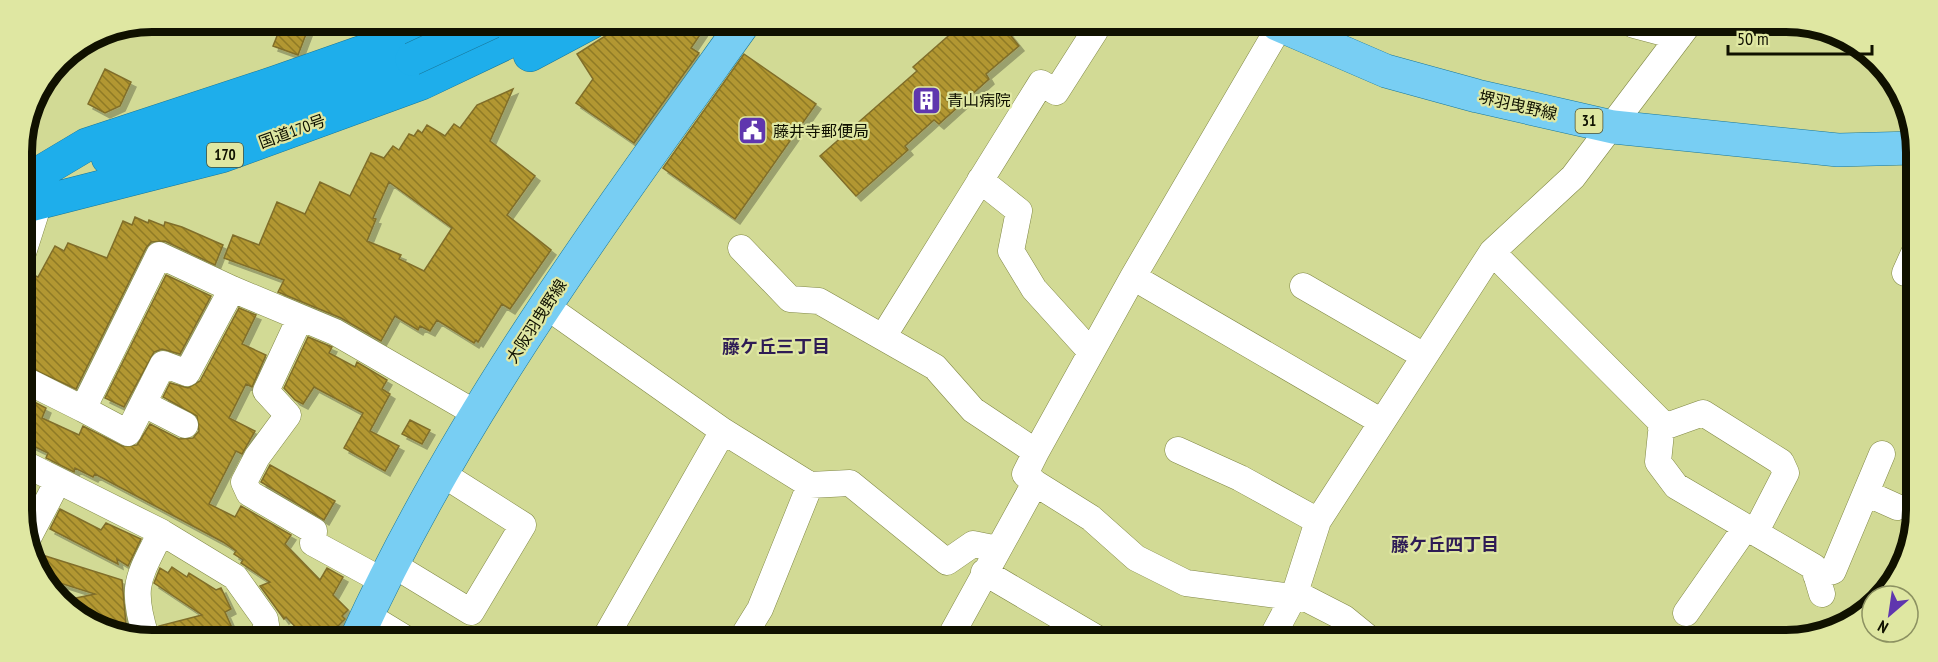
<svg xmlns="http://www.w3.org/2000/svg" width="1938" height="662" viewBox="0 0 1938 662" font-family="'PT Sans Narrow','Noto Sans JP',sans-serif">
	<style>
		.building { fill: url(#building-back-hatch); stroke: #806e2a; stroke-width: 1.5; fill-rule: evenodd; filter: url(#shadow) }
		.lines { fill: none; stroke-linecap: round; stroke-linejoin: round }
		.minor-casing { stroke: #818846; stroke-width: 27 }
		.major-casing { stroke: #197799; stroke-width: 34 }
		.highway-casing { stroke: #197799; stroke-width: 34 }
		.minor { stroke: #fff; stroke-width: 26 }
		.major { stroke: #78cef3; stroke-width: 33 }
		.highway { stroke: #1eaeeb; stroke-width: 33 }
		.highway-bridge-casing { stroke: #197799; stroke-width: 34; stroke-linecap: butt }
		.highway-bridge { stroke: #1eaeeb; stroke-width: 33 }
		.labels { text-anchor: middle; stroke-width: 4.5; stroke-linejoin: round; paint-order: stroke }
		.shield { fill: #dfe7a2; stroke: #4e5131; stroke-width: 1.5 }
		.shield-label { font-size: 15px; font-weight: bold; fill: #101100 }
		.poi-label { font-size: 16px; fill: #101100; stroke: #dfe7a2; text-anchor: start }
		.street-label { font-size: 16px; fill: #101100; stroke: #dfe7a2 }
		.neighbourhood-label { font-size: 18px; font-weight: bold; fill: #2e1b55; stroke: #dfe7a2 }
		.rim { fill: none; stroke: #101100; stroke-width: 8 }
	</style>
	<defs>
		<pattern id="building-back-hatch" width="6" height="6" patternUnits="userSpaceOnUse" patternTransform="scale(1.5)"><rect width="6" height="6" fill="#b29730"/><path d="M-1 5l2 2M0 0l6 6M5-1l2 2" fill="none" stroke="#8f7a26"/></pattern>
		<filter id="shadow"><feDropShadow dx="5" dy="5" stdDeviation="0" flood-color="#0004"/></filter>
	</defs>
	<rect width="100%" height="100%" fill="#d2da95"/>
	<path class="building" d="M283 21H311L298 55 273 46Z
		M627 22H655L671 33 678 22 708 23 691 48 699 53 634 143 576 103 593 79 577 54Z
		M963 23H1001L1019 46 986 74 989 79 939 124 934 120 905 146 908 150 856 196 820 156 917 71 913 67Z
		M744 54 816 104 735 219 663 168Z
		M105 69 131 82 120 106 105 113 88 104Z
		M513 89 490 141 535 176 507 215 551 250 510 309 502 304 478 342 476 340 474 343 437 320 430 331 420 326 418 330 395 316 381 341 341 318 278 292 284 280 224 258 233 235 259 245 277 202 305 214 320 182 350 196 371 153 384 158 393 146 399 150 409 134 414 136 418 130 422 133 427 125 445 136 454 124 460 128 477 105ZM389 182 452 228 424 271 399 259 401 255 367 241 376 219 373 218Z
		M135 217 148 223 149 220 164 226 165 222 182 227 223 245 215 265 165 241 151 242 146 248 76 389 22 364V293L31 274 38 277 55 246 64 251 68 243 107 258 123 221 132 225Z
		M166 275 211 296 180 354 162 349 154 352 124 407 105 398Z
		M239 308 256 315 242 344 266 355 252 387 246 384 229 418 255 431 242 454 236 451 209 504 235 517 241 506 291 535 285 544 320 580 327 568 343 577 333 595 348 610 342 616 345 619 337 627 339 630 332 637H305L286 617 284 619 260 586 270 582 241 563 243 560 234 554 236 551 223 542 95 474 93 477 75 468 74 472 46 458 48 453 23 441V396L46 408 42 418 79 435 83 426 122 446 137 445 150 424 179 439 193 438 199 431 197 416 163 397 170 383 188 388 200 381Z
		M308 337 332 347 329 353 355 367 357 362 387 380 382 389 390 394 370 431 399 446 385 471 344 448 363 413 314 387 303 404 295 400 284 388Z
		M410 420 430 430 422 444 402 434Z
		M270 465 335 501 324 520 261 482Z
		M23 490 34 495 23 515Z
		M60 509 101 530 106 523 141 539 128 566 117 559 118 564 50 529Z
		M36 553 122 580 127 636H117L61 601 95 594 44 578 33 555Z
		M172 567 187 577 189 573 216 590 221 588 231 609 225 612 232 628 213 637H161L159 626 202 615 154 583 160 568 168 573Z"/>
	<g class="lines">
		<defs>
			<path id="minor" d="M1634 25 1679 37
				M980 180 1019 211 1011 251 1034 289 1091 352
				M741 248 790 299 819 301 935 367 973 410 1036 452
				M1492 252 1662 423 1658 462 1676 486 1814 567 1822 594
				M22 256 39 203
				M1905 273 1914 253
				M1133 277 1382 422
				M1303 286 1424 356
				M546 306 723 431 810 485 850 483 947 562 973 544 998 549
				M300 318 266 391 288 415 257 457 244 482 249 493 314 531 313 543 383 581
				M883 337 1041 83 1056 92 1095 31
				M23 379 83 409 159 255 232 289 335 332 477 414
				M144 404 185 425
				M83 409 128 433 163 364 187 373 232 289
				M1661 428 1703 413 1781 462 1786 473 1755 533
				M1178 450 1240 478 1318 521
				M23 463 161 532 235 577 265 619 268 637
				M1035 483 1091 518 1136 558 1186 583 1307 599 1344 618 1371 640
				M1866 493 1897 507
				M26 542 58 481
				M392 564 471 612 523 525 441 473
				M984 572 1098 639
				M1816 575 1833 571 1882 454
				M1686 613 1746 527
				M367 615 403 637
				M146 637C130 585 138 579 161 532
				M605 638 723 431
				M742 638 760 609 810 485
				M949 639 1035 483 1025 474 1036 452 1133 277 1281 24
				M1271 639 1294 596 1318 521 1492 252 1573 177 1688 25"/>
			<path id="major" d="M1277 24 1386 71 1477 96 1613 127 1838 150 1914 148
				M357 637C458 416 603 220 744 23"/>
			<path id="highway" d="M530 55 592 22
				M108 158 216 132 412 59
				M34 176 86 145 277 82 419 32 478 27
				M22 207 222 156 422 83 550 22"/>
		</defs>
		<use href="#minor" class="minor-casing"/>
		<use href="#major" class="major-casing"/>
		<use href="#highway" class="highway-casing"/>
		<use href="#minor" class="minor"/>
		<use href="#major" class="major"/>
		<use href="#highway" class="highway"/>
		<defs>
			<path id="highway-bridge" d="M412 59 492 22"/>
		</defs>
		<use href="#highway-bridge" class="highway-bridge-casing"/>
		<use href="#highway-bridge" class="highway-bridge"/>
	</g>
	<defs>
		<symbol id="building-square" viewBox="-11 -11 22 22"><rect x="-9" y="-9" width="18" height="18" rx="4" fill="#5f36ae" stroke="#dfe7a2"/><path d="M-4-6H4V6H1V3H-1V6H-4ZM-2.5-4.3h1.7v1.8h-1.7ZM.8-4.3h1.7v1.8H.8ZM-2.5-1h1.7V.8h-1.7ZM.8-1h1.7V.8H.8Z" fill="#fff"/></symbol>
		<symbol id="civic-square" viewBox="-11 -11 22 22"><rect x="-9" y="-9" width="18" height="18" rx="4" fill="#5f36ae" stroke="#dfe7a2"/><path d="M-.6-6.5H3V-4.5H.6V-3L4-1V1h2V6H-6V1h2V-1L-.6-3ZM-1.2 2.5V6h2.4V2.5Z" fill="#fff"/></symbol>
	</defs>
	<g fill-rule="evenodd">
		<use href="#building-square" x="910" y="84" width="33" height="33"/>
		<use href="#civic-square" x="736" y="114" width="33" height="33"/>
	</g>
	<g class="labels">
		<g class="shield">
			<rect x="1575.5" y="109" width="27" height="24" rx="4.5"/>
			<rect x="207" y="143" width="36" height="24" rx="4.5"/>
		</g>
		<g class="shield-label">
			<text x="1589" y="126">31</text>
			<text x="225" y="160">170</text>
		</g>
		<g class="poi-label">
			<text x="947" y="106">青山病院</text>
			<text x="773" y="137">藤井寺郵便局</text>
		</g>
		<g class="street-label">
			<text transform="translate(1518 105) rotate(13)" y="6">堺羽曳野線</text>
			<text transform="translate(292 131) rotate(-20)" y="6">国道170号</text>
			<text transform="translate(536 321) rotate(-57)" y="6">大阪羽曳野線</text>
		</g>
		<g class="neighbourhood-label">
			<text x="776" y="353">藤ケ丘三丁目</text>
			<text x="1445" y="551">藤ケ丘四丁目</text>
		</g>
	</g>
	<path d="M0 0H1938V662H0ZM152 32H1786A120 120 0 0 1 1906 152V510A120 120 0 0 1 1786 630H152A120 120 0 0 1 32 510V152A120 120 0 0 1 152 32Z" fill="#dfe7a2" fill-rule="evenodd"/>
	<path class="rim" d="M152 32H1786A120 120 0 0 1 1906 152V510A120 120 0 0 1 1786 630H152A120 120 0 0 1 32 510V152A120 120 0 0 1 152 32Z"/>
	<g transform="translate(1890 614) rotate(209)"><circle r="28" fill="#dfe7a2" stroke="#8c9161" stroke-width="1.5"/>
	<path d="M0-4.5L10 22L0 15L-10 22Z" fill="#5f36ae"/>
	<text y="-9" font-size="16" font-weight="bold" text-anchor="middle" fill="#101100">N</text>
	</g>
	<path d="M1728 45v9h144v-9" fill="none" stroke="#101100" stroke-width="3"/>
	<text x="1737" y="45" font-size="18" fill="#101100" stroke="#dfe7a2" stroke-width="4.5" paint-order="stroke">50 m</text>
</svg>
